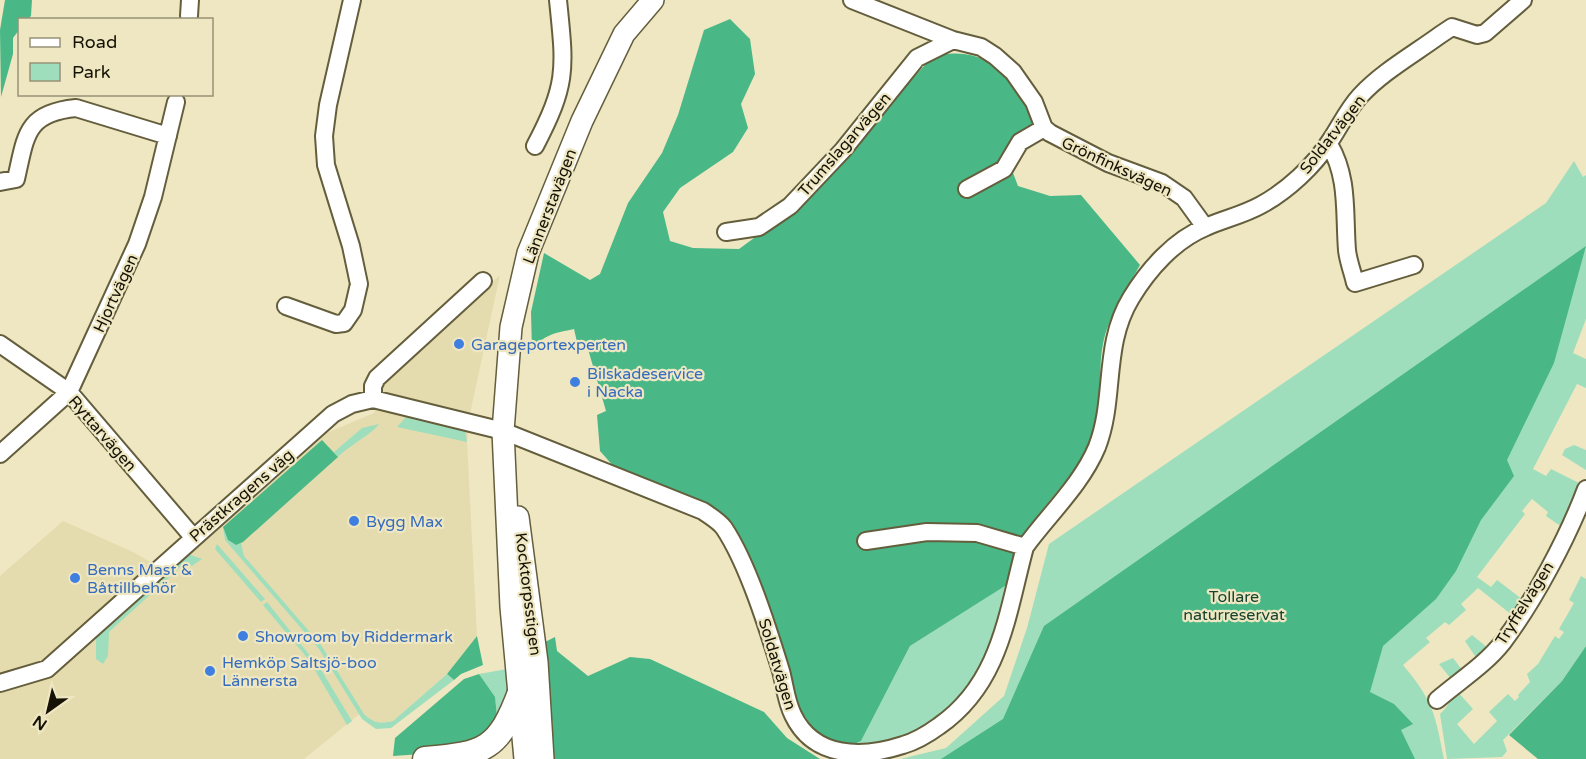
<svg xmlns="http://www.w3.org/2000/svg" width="1586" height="759" viewBox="0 0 1586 759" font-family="'Varela Round',sans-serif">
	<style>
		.built { fill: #e4dcae }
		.green { fill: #9fdebc }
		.forest { fill: #49b886 }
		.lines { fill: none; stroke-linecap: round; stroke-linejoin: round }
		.minor-casing { stroke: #645e3d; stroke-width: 20 }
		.major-casing { stroke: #645e3d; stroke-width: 24 }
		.highway-casing { stroke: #645e3d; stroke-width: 27 }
		.minor { stroke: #fff; stroke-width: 16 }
		.major { stroke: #fff; stroke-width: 21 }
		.highway { stroke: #fff; stroke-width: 24 }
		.shop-dot { fill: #3f7fe0; stroke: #eee7c2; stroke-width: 2 }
		.labels { text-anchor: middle; stroke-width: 4.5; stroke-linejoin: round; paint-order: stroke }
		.street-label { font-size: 16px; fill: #161306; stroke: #eee7c2 }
		.shop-label { font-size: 16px; fill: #366cbe; stroke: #eee7c2; text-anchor: start }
		.park-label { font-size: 16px; fill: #164430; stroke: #eee7c2 }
	</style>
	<rect width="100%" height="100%" fill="#eee7c2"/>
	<path class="built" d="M500 275 471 409 467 442 477 636 447 674 393 721 382 723 371 721 362 712 304 759H0V576L63 521 131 551 163 569 322 435 374 413 386 381Z"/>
	<path class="green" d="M1574 161 1583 177 1586 175V319L1573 353 1586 359V388L1577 384 1533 469 1546 476 1551 469 1581 484 1562 527 1546 516 1548 512 1532 499 1522 511 1525 514 1477 577 1491 587 1497 580 1522 599 1512 615 1478 588 1461 604 1466 610 1449 625 1445 622 1426 638 1430 642 1403 665C1434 702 1435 714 1444 759H900L946 748 1004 696 1027 628 1049 544 1546 203Z
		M406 417 465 429 467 442 397 427Z
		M379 424C372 434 350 445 338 457L334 452 362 428Z
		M1574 445 1586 450V470L1562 455 1565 449Z
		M223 527 228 540 236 545 241 543 244 556 321 645 364 714C373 723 380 724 393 721L447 674 454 680 391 728 376 729 362 719 319 649 225 540Z
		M217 544 265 599 261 602 215 549Z
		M188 554 202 559 192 566 185 563 109 632 108 656 103 664 96 659V634L180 558Z
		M1581 576 1586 579V646L1562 681 1503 740 1507 751 1502 757 1447 759 1440 714C1448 707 1451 698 1458 692L1473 709 1457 724 1474 744 1497 721 1489 712 1508 694 1515 701 1519 697 1518 695 1530 682 1527 674 1538 664 1555 636 1559 639 1564 632 1559 629 1574 603 1569 600Z
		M1007 584 1003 617 979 679 931 727 890 744 852 745 861 741 910 646Z
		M267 602 320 668 352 721 347 725 309 660 263 605Z
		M1472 635 1488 648 1477 659 1465 641Z
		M1453 658 1463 671 1451 679 1439 664Z
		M507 669 510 701 498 726 495 698 479 674Z"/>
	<path class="forest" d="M5 0H32L31 16 28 19 20 20 19 30 13 38V54L1 97 0 30Z
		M730 19 750 39 755 74 741 104 748 128 733 152 680 188 663 212 670 241 693 248 739 249 799 205 933 56C989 44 1014 77 1034 126L1005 152 1018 186 1050 196 1081 195 1140 265C1127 289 1108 317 1103 344 1097 372 1105 402 1095 430 1080 478 1034 507 1016 553 1012 562 1010 574 1008 584L910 646 861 741 852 745 832 742 814 729 795 703 730 525 615 468 600 451 597 415 606 411 588 349 577 342 574 329C556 333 541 334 532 353L531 312 544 253 590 280 600 274 628 203 662 153 678 115 704 30Z
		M1586 246 1554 363 1507 460 1514 476 1481 520 1456 571 1436 599 1383 646 1370 692 1394 704 1413 724 1401 730 1415 759H941L1003 719 1044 626Z
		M322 440 338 457 243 542 236 545 228 540 223 527Z
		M477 636 483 665 461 674 454 680 447 674Z
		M555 637 557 651 588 676 630 657 650 659 764 712 787 738 820 759H553V729L543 643Z
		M1586 646V759H1538L1509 735 1562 681Z
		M479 674 495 697 498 726 465 751 393 756 395 738 464 679Z"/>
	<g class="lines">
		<defs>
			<path id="minor" d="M852 0 953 40 981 47 995 56 1013 72 1034 102 1044 128 1050 133 1108 163 1162 183 1184 198 1205 227
				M189 16 190 0
				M1329 144C1349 178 1344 212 1347 250 1348 261 1353 273 1355 283L1414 265
				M535 146C568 83 565 69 558 0
				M0 182 16 179C26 136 25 113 76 108L168 136
				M967 189 1004 169 1020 142 1044 128
				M726 232 759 227 790 206 843 150 917 58 953 40
				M286 306 336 324 344 323 353 310 359 284 351 246 326 165 324 136 328 105 352 0
				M0 344 69 392 193 537
				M373 399V386L377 378 483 281
				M0 454 69 392 137 244 153 197 176 102
				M866 541 927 532 977 533 1025 547C1049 514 1081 485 1097 447 1116 398 1102 346 1131 298 1148 270 1174 240 1206 227 1224 219 1243 215 1261 205 1287 191 1314 166 1330 141 1340 126 1348 109 1360 96 1382 72 1414 54 1440 35L1452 27 1477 35 1485 33 1523 0
				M0 683 47 669 333 414 352 404 373 399 503 431 703 511C710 516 719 521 724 528 748 564 768 629 781 671 785 686 786 701 793 715 814 759 863 758 903 745 917 741 928 734 939 726 1001 683 1007 613 1025 547
				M1437 700C1459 681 1485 665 1503 642 1534 601 1568 537 1586 489"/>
			<path id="major" d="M518 517 537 662 543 759
				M525 759 511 607 503 431 511 327 528 253 582 121 624 34 653 0"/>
			<path id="highway" d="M425 759C485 754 499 750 521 690"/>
		</defs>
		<use href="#minor" class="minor-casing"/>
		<use href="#major" class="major-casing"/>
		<use href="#highway" class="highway-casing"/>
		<use href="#minor" class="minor"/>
		<use href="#major" class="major"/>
		<use href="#highway" class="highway"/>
	</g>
	<g class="shop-dot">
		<circle cx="459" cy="344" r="6"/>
		<circle cx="575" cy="382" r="6"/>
		<circle cx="354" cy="521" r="6"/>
		<circle cx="75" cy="578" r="6"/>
		<circle cx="243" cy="636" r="6"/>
		<circle cx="210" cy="671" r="6"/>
	</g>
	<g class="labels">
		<g class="street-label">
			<text transform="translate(1332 134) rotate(-52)" y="6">Soldatvägen</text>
			<text transform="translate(844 144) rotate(-49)" y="6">Trumslagarvägen</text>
			<text transform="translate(1117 166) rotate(25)" y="6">Grönfinksvägen</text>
			<text transform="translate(549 206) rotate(-69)" y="6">Lännerstavägen</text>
			<text transform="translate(115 293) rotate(-65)" y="6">Hjortvägen</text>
			<text transform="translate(103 433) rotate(49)" y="6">Ryttarvägen</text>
			<text transform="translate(241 495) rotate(-41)" y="6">Prästkragens väg</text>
			<text transform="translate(529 594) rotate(83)" y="6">Kocktorpsstigen</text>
			<text transform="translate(1524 603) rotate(-58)" y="6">Tryffelvägen</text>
			<text transform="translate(778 664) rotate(73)" y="6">Soldatvägen</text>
		</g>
		<g class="shop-label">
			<text x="471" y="350">Garageportexperten</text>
			<text x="587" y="379">Bilskadeservice<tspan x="587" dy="18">i Nacka</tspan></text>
			<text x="366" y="527">Bygg Max</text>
			<text x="87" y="575">Benns Mast &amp;<tspan x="87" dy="18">Båttillbehör</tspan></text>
			<text x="255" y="642">Showroom by Riddermark</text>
			<text x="222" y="668">Hemköp Saltsjö-boo<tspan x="222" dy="18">Lännersta</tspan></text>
		</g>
		<g class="park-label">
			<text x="1234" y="602">Tollare<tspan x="1234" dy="18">naturreservat</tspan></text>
		</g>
	</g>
	<rect x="18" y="18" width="195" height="78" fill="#eee7c2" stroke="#989277" stroke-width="1.5"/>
	<rect x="30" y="38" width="30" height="9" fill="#ffffff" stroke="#989277" stroke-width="1.5"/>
	<text x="72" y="48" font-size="18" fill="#161306">Road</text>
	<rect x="30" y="63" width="30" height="18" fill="#9fdebc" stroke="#989277" stroke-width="1.5"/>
	<text x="72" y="78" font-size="18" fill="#161306">Park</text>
	<g transform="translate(48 711) rotate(214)" stroke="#eee7c2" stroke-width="4.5" paint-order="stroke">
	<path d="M0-4.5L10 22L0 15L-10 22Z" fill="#161306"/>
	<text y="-9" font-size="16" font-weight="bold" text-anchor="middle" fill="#161306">N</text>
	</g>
</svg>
